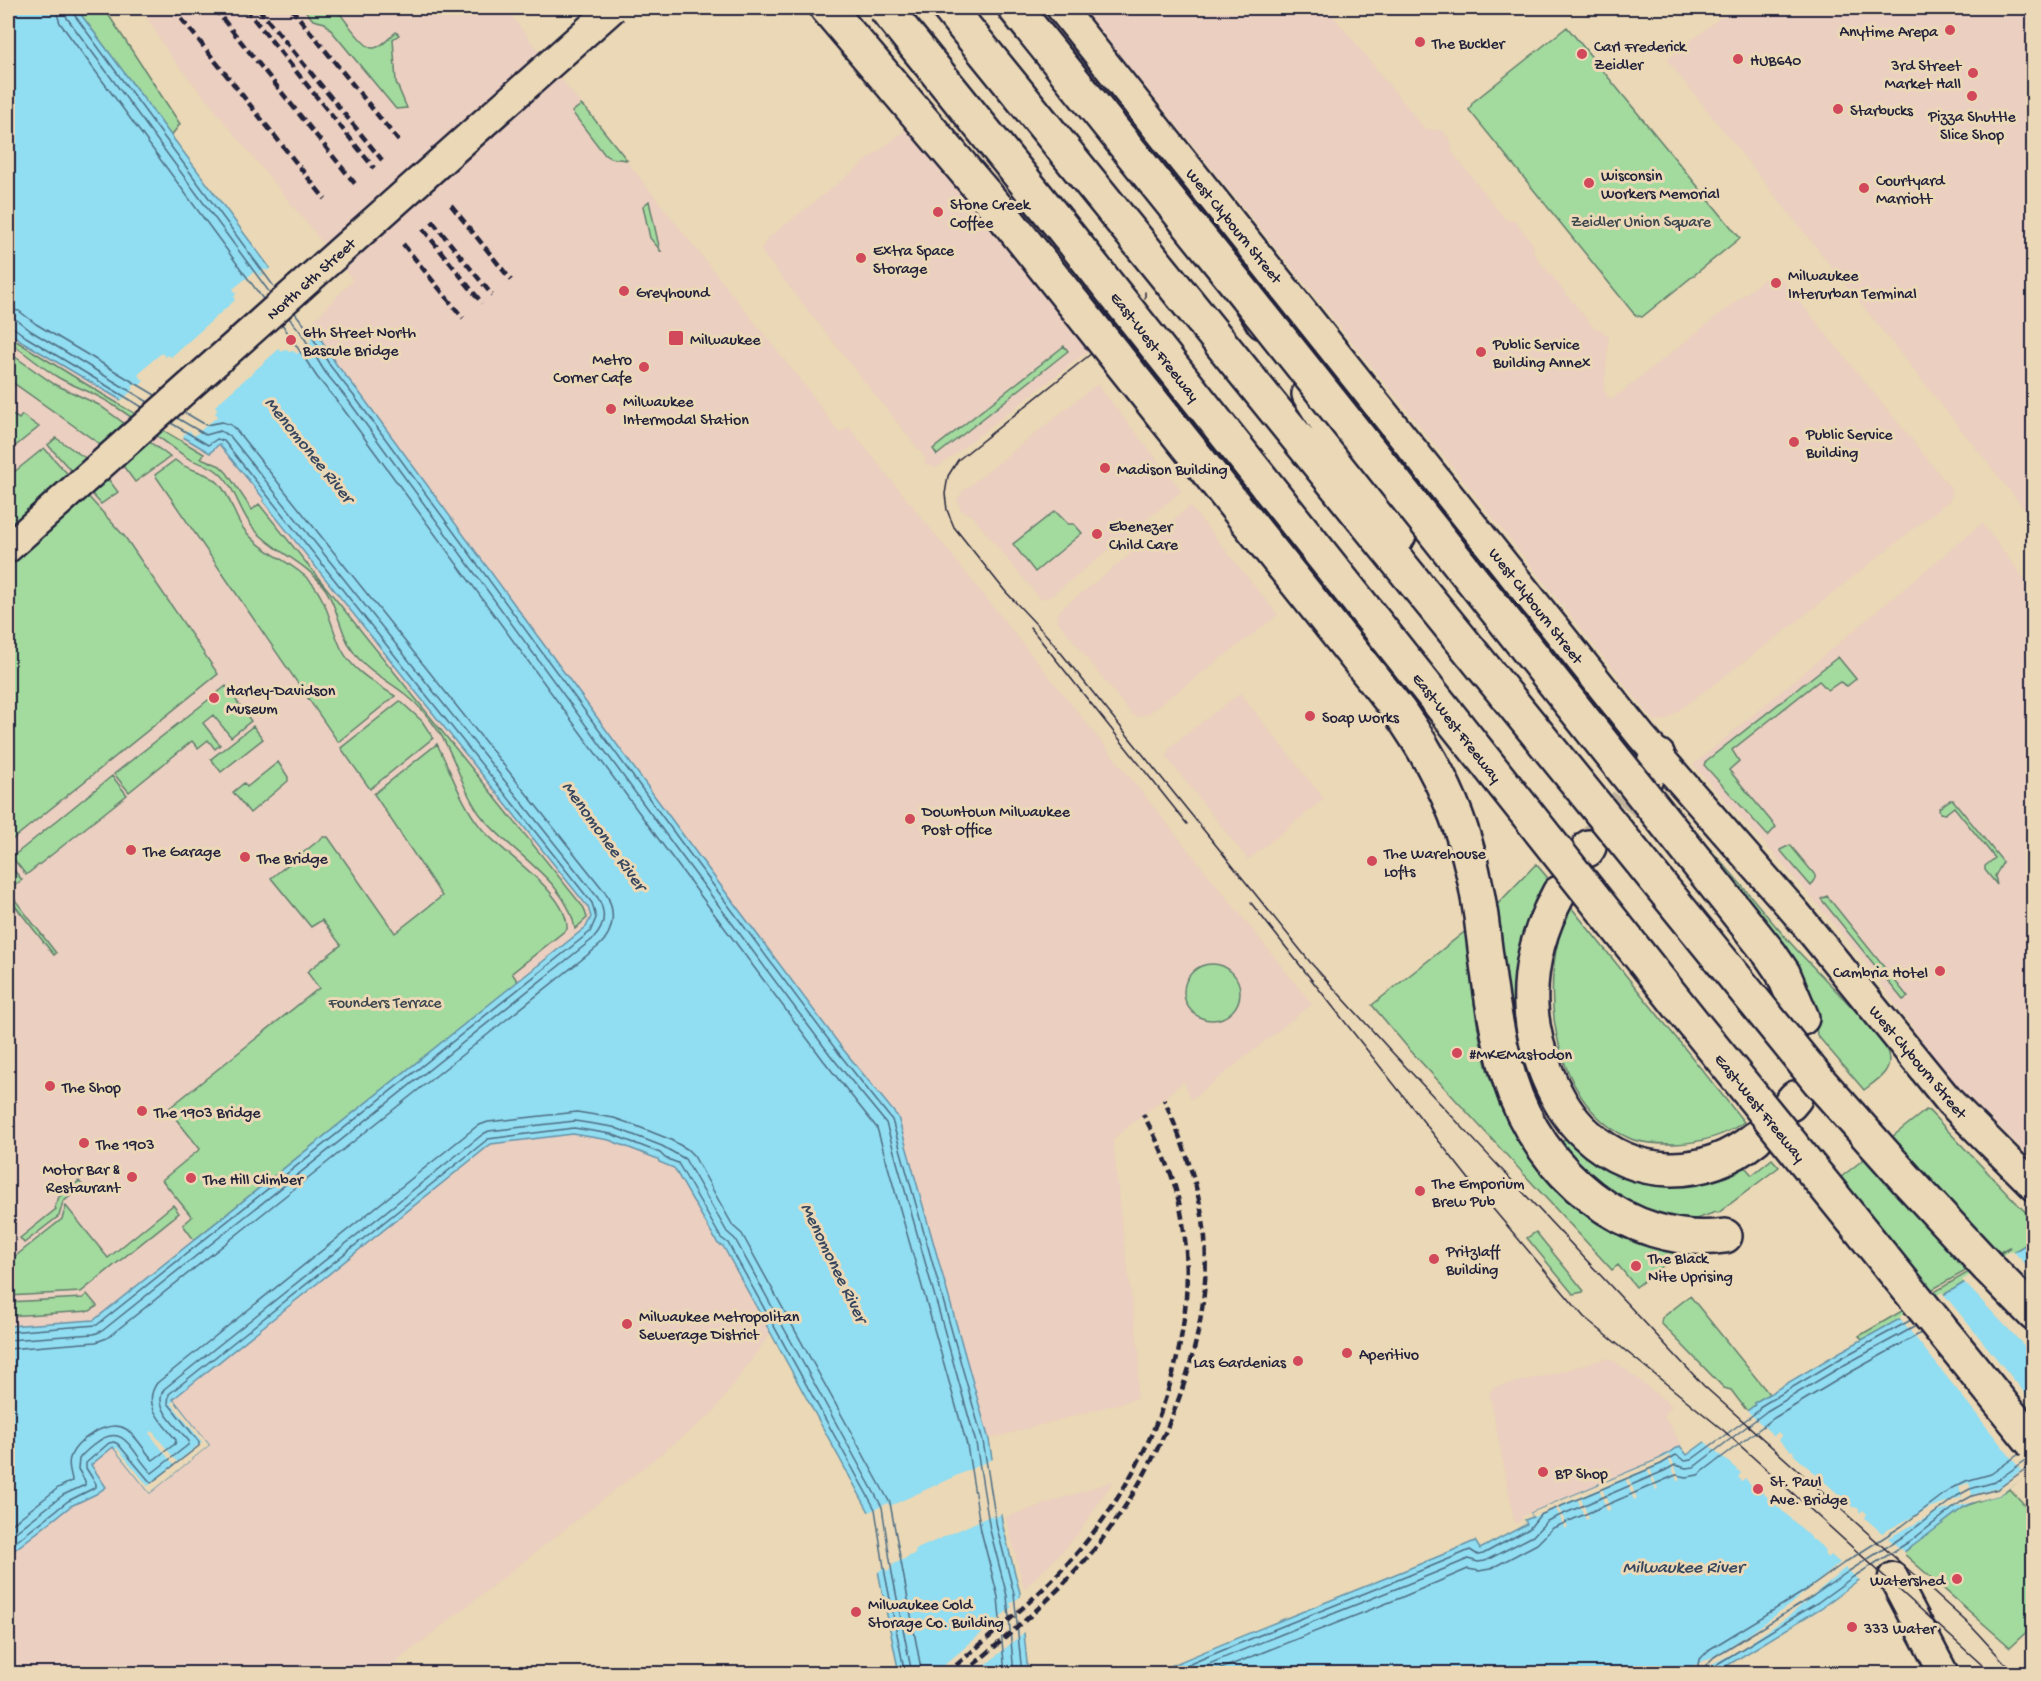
<svg xmlns="http://www.w3.org/2000/svg" width="2041" height="1681" viewBox="0 0 2041 1681" font-family="'Gochi Hand',sans-serif">
	<style>
		.built { fill: #ebcfc0 }
		.green { fill: #a3da9e; stroke: #627e6c; stroke-width: 1.5 }
		.water { fill: #91ddf1; stroke: #6592a8; stroke-width: 1.5 }
		.pier { fill: #ead8b6 }
		.lines { fill: none; stroke-linecap: round; stroke-linejoin: round }
		.shore { stroke: #4e6d84; stroke-width: 1.5 }
		.highway-tunnel { stroke: #c2b49d; stroke-width: 33; stroke-dasharray: 33 16; stroke-linecap: butt }
		.major-casing { stroke: #22223b; stroke-width: 33 }
		.highway-casing { stroke: #22223b; stroke-width: 38 }
		.major { stroke: #ead8b6; stroke-width: 28 }
		.highway { stroke: #ead8b6; stroke-width: 33 }
		.tram { stroke: #22223b; stroke-width: 1.5 }
		.rail { stroke: #22223b; stroke-width: 4.5; stroke-dasharray: 9 4.5; stroke-linecap: butt }
		.major-bridge-casing { stroke: #22223b; stroke-width: 33; stroke-linecap: butt }
		.highway-bridge-casing { stroke: #22223b; stroke-width: 38; stroke-linecap: butt }
		.major-bridge { stroke: #ead8b6; stroke-width: 28 }
		.highway-bridge { stroke: #ead8b6; stroke-width: 33 }
		.poi-dot { fill: #d1495b; stroke: #ead8b6; stroke-width: 2 }
		.labels { text-anchor: middle; stroke-width: 6; stroke-linejoin: round; paint-order: stroke }
		.poi-label { font-size: 16px; fill: #22223b; stroke: #ead8b6; text-anchor: start }
		.park-label { font-size: 16px; fill: #3c474f; stroke: #ead8b6 }
		.street-label { font-size: 16px; fill: #22223b; stroke: #ead8b6 }
		.water-label { font-size: 18px; font-style: italic; fill: #38475f; stroke: #ead8b6 }
	</style>
	<rect width="100%" height="100%" fill="#ead8b6"/>
	<filter id="ink" filterUnits="userSpaceOnUse"><feTurbulence type="fractalNoise" baseFrequency=".0167" numOctaves="2"/><feDisplacementMap in="SourceGraphic" scale="12" xChannelSelector="R" yChannelSelector="G"/><feConvolveMatrix kernelMatrix="1 2 1 2 8 2 1 2 1" color-interpolation-filters="sRGB"/></filter>
	<g filter="url(#ink)">
		<path class="built" d="M141 8H505L810 392 839 433 849 427 1312 1004 1191 1100 1184 1082 1113 1139 1121 1218 1140 1360 1136 1399 989 1439 898 1117 842 1048 686 839 359 392 336 364 311 323 353 280 169 54Z
			M1082 8H1327L1425 129 1442 130 1451 141 1452 152 1505 219 1515 221 1533 244 1534 254 1594 328 1600 329 1609 337 1604 391 1611 400 1768 276H1779L1951 488 1952 494 1950 500 1785 631 1666 720 1656 721 1649 715 1447 460Z
			M1732 8H1794L1796 10 1799 8H2033V520L1667 60Z
			M908 128 1088 351 937 468 924 464 926 459 764 255 761 249 767 239Z
			M8 331 23 342 205 450 219 444 265 500 263 501 588 907 591 917 586 927 94 1320 8 1326Z
			M1097 384 1182 491 1050 597 1040 599 972 516 961 510 957 500 963 491Z
			M1190 506 1278 615 1148 714 1138 717 1131 714 1056 619 1060 610Z
			M1982 523 2033 590V1160L1949 1078 1856 950 1778 859 1693 765Z
			M1240 693 1324 799 1248 860 1167 758 1168 750 1172 745Z
			M573 1134 609 1140 658 1159 660 1162 675 1168 718 1244 723 1246 771 1333 713 1413 382 1673 8 1674V1555L71 1506 96 1494 105 1486 91 1465 113 1447 150 1493 209 1446 173 1399 491 1144Z
			M1607 1358 1613 1360 1620 1365 1672 1406 1664 1416 1682 1445 1659 1459 1522 1516V1520L1515 1524 1489 1392 1494 1387 1553 1374Z
			M1113 1481 1081 1530 1064 1550 1024 1589 1006 1517Z"/>
		<path class="green" d="M76 8H104L180 124 171 136Z
			M303 8H336C342 16 363 47 372 48 380 49 390 37 396 32L399 35 393 39 396 82 407 108 396 109 325 23 313 20Z
			M1567 27 1740 238 1642 317 1635 315 1469 110 1473 102Z
			M581 105 587 110 627 160 610 158 605 155 572 112Z
			M649 201 660 251H661L650 238 643 206Z
			M8 336 107 397 204 454 201 458 220 466 227 473 252 510 259 504 584 908 587 918 575 929C568 880 507 851 479 813 461 788 456 757 439 732 430 719 418 704 406 695 390 682 373 674 359 659 341 640 340 612 326 590 305 560 276 554 254 529 239 512 236 487 218 472 210 464 196 464 186 457 160 439 135 418 108 402 93 392 75 387 59 378 41 367 25 353 8 341Z
			M1064 346 1068 351 937 455 933 449Z
			M8 352 54 384 99 405 170 457 135 482 115 455 8 379Z
			M8 412 19 419 22 415 39 427 8 452Z
			M56 438 100 468 118 492 101 504 48 445Z
			M44 448 125 537 218 674 8 843V594L11 591 8 587V477Z
			M175 460C186 470 200 470 212 478 229 488 232 513 243 528 261 553 291 560 311 582 328 602 330 625 341 648 352 671 375 683 395 696L338 742 155 475Z
			M1055 511 1068 524H1074L1082 533 1035 572 1013 544Z
			M1838 657 1856 679 1847 686 1840 682 1828 690 1819 681 1732 750 1739 761 1729 770 1776 827 1768 836 1704 765 1706 761Z
			M226 686 251 721 231 737 213 715 203 723 220 745 215 749 208 740 198 748 192 741 129 792 114 774Z
			M400 701 422 721 433 738 370 789 341 748Z
			M253 726 263 739 221 772 211 759Z
			M437 744C452 773 461 804 482 829 503 854 569 893 567 929L512 973 518 982 194 1240 183 1225 192 1217 162 1180 200 1149 168 1109 319 988 307 972 341 945 322 920 311 927 271 878 323 837H328L395 933 442 896 374 794Z
			M278 762 288 777V781L250 813 233 792 244 783 247 787Z
			M112 776 127 795 26 875 12 857Z
			M1950 800H1953L2003 862 1995 876 1997 885 1985 870V866L1995 858 1954 807 1945 814 1940 813 1939 808Z
			M1684 823C1722 858 1753 901 1787 939 1814 970 1845 997 1871 1029 1877 1036 1884 1043 1887 1051 1895 1070 1877 1080 1864 1090L1817 1035 1814 1011Z
			M1790 845 1815 875V880L1811 886 1780 850Z
			M8 863 22 880 8 891 56 953 54 955 8 897Z
			M1536 864 1547 877 1527 927 1518 1002H1506L1490 912Z
			M1827 896 1908 997 1903 1000 1821 899Z
			M1570 906 1744 1122C1724 1136 1698 1143 1674 1144 1661 1144 1641 1144 1629 1138 1549 1102 1536 977 1570 906Z
			M1467 930C1475 1017 1478 1086 1531 1160 1552 1190 1579 1215 1613 1230 1634 1239 1657 1243 1679 1250L1680 1253 1636 1287 1618 1265 1612 1270 1409 1049 1372 1005Z
			M1184 992a28 28 0 1 1 56 0a28 28 0 1 1-56 0Z
			M1926 1110 1929 1111 2033 1220V1240L1954 1289 1863 1340 1859 1336 2010 1248 2009 1247 1904 1305 1817 1196Z
			M1568 1137 1668 1185 1705 1182 1723 1177 1745 1167 1752 1175 1772 1159 1779 1167 1718 1213 1716 1212 1696 1219H1681V1221C1663 1216 1643 1212 1626 1204 1600 1191 1578 1166 1560 1143Z
			M79 1181 83 1186 63 1202 59 1216 24 1243 20 1238 56 1209 55 1207 59 1197Z
			M173 1205 179 1213 81 1292 8 1296V1262L62 1219 66 1206 108 1258Z
			M1536 1232 1584 1291 1583 1292 1573 1294 1527 1238Z
			M87 1294 97 1306 90 1311 8 1316V1302L83 1298Z
			M1690 1296 1769 1394 1754 1403 1755 1405 1747 1411 1731 1390 1724 1388 1661 1323 1662 1318Z
			M2010 1489 2033 1514V1626L2010 1647 1903 1553 1964 1507C1979 1499 1996 1497 2010 1489Z"/>
		<path class="water" d="M8 8H76L311 323 336 364 359 392 686 839 842 1048 898 1117 989 1440 1003 1527 1020 1593 1028 1673H899L879 1576 869 1512 723 1246 718 1244 674 1168 659 1162 658 1159 609 1140 573 1134 491 1144 173 1399 209 1445 150 1493 113 1447 91 1465 106 1487 96 1494 71 1506 8 1555V1326L94 1320 586 927 591 917 588 907 263 501 264 499 219 444 210 453 205 450 23 342 8 331Z
			M2033 1240V1470L1999 1495 1975 1501 1964 1507 1913 1546 1856 1582 1821 1608 1715 1673 1152 1674C1259 1627 1368 1587 1475 1541L1480 1549 1527 1524 1525 1520 1533 1517 1531 1513 1659 1459 1680 1446 1687 1455 1755 1405 1754 1403 1840 1352 1954 1289Z"/>
		<path class="pier" d="M272 267 312 320 313 323 305 326 308 329 305 332 311 341 304 348 297 354 293 351 289 352 286 349 282 352 279 349 215 406 218 409 215 413 218 416 194 436 189 430 183 435 184 437 181 440 118 403 134 389 132 387 136 384 139 386 144 381 138 375 154 359 162 353 165 357 168 355 171 357 235 300 234 297 236 294 233 289 255 271 261 277 263 275 261 272 265 269 267 271Z
			M2012 1250 2033 1272V1355L1962 1280Z
			M1942 1292 2033 1403 2034 1474 2028 1479 2026 1477 1999 1495 1937 1512 1888 1538 1906 1554 1862 1582 1845 1568 1790 1615 1740 1650 1694 1673H1678L1716 1655 1752 1632 1788 1606 1840 1563 1831 1555 1828 1558 1824 1554 1826 1550 1814 1540H1812L1810 1536 1753 1484 1751 1485 1745 1478 1742 1481 1738 1477 1741 1473 1703 1440 1745 1409 1774 1436 1778 1432 1782 1436 1779 1440 1791 1451 1793 1450 1794 1455 1853 1507 1858 1508 1860 1513 1863 1510 1867 1514 1865 1518 1882 1533 1931 1507 1962 1497 1959 1486 1969 1483 1972 1495 2000 1487 2021 1470 1899 1317Z
			M174 1401 209 1445 150 1493 115 1449 117 1448 148 1486 174 1465 149 1433 152 1431 177 1462 202 1442 171 1403Z
			M1670 1455 1680 1480 1677 1481 1669 1460 1650 1468 1658 1489 1656 1490 1647 1469 1628 1477 1637 1498 1634 1500 1625 1478 1602 1488 1611 1510 1607 1511 1599 1489 1580 1497 1589 1518 1586 1520 1577 1498 1558 1507 1568 1527 1565 1529 1556 1508 1533 1517 1531 1513Z
			M995 1458 1004 1513 993 1518 992 1515 915 1550 916 1553 892 1565 893 1567 887 1571 884 1567 876 1574 865 1511 869 1512 888 1503 890 1506Z
			M1023 1595 1027 1630 976 1673H935L1012 1607 1010 1604Z"/>
		<g class="lines">
			<path class="shore" d="M55 8 60 23 263 299
				M64 8 67 18 270 293
				M71 8 73 13 275 288
				M8 309 19 311 36 324 155 395
				M295 313 306 327 331 367 354 396 681 842 837 1051 892 1120 983 1441 997 1528 1014 1594 1022 1674
				M8 318 17 320 31 331 148 402
				M289 318 300 331 325 372 348 400 675 847 831 1056 886 1123 976 1443 990 1530 1007 1596 1014 1674
				M282 324 317 377 341 406 668 852 824 1061 877 1128 967 1445 981 1531 998 1597 1005 1674
				M8 326 13 327 26 337 142 407
				M8 1332 97 1325 590 932 596 918 592 903 224 441 217 439 208 445 171 423
				M8 1340 94 1334 102 1331 594 938C605 926 606 912 598 898L230 436 220 431 206 435 177 418
				M8 1349 96 1342 107 1338 600 945C615 930 616 910 605 892L237 431 231 425 222 422 206 425 184 412
				M8 1527 58 1488 72 1481C72 1474 67 1467 70 1458 75 1441 108 1418 126 1429 137 1436 144 1451 153 1460L175 1444 176 1440C163 1423 141 1405 157 1383L477 1126 488 1122 577 1112 614 1118 634 1125 669 1139 687 1149 694 1156 733 1226 742 1234 890 1503 922 1674
				M8 1538 63 1495 85 1485V1481L78 1469 79 1459C84 1452 90 1448 96 1443 126 1420 133 1456 152 1473L188 1445 189 1441C178 1428 152 1407 164 1389L483 1134 489 1131 575 1121 613 1127 662 1146 685 1159 727 1232 735 1239 882 1507 892 1573 912 1674
				M8 1548 68 1501 96 1487V1484L86 1468V1463L109 1443 114 1442 118 1444 151 1483 199 1446V1442L168 1403 169 1394 488 1139 574 1128 611 1134 660 1153 665 1158 678 1163 721 1238 728 1243 875 1509 885 1574 905 1674
				M1167 1674C1267 1630 1370 1593 1470 1550L1478 1555 1483 1554 1529 1529 1540 1515 1661 1464 1676 1455 1685 1461 1691 1460 1758 1411 1761 1406 1843 1357 1911 1320
				M1186 1674C1279 1633 1375 1599 1468 1559L1478 1562 1485 1561 1533 1536 1547 1521 1664 1471 1675 1465 1686 1468 1694 1467 1767 1411 1846 1364 1916 1326
				M1208 1674 1400 1598 1468 1569 1479 1571 1490 1569 1537 1544 1553 1528 1676 1475 1687 1477 1698 1475 1774 1418 1851 1372 1921 1333
				M1696 1674 1699 1660 1710 1649 1808 1589 1844 1563 1902 1526 1952 1488 1966 1481 1991 1474 2019 1454
				M1705 1674 1706 1665 1714 1657 1813 1596 1849 1571 1907 1534 1957 1496 1970 1489 1995 1482 2026 1460
				M1712 1674 1713 1668 1719 1663 1817 1603 1853 1577 1912 1540 1961 1502 1972 1496 1998 1489 2028 1467 2034 1466"/>
			<path class="highway-tunnel" d="M1591 844 1626 802"/>
			<defs>
				<path id="major" d="M1061 8 1641 736 1796 913 1950 1102 2034 1186
					M8 548 299 288
					M1893 1577 1944 1674"/>
				<path id="highway" d="M827 8 1007 220
					M949 8 1484 668
					M1015 8 1248 298 1263 322
					M1309 394 1399 535
					M1647 776 1658 756
					M1587 850 1589 847
					M1559 893C1540 928 1529 966 1531 1006 1533 1048 1554 1105 1586 1134 1635 1180 1705 1180 1756 1138
					M1483 932C1489 981 1495 1032 1510 1080 1538 1171 1627 1249 1725 1236
					M1770 954 1783 973 1802 1018
					M1790 1104 1795 1098
					M1988 1267 2034 1314"/>
			</defs>
			<use href="#major" class="major-casing"/>
			<use href="#highway" class="highway-casing"/>
			<use href="#major" class="major"/>
			<use href="#highway" class="highway"/>
			<path class="tram" d="M1145 298V292
				M1092 353 958 460 948 476 945 494 947 510 954 527 1005 591 1049 638 1310 962 1391 1051 1704 1386 1971 1626 2015 1674
				M1030 627 1187 824
				M1251 903 1483 1197 1584 1317 1723 1430 1992 1674"/>
			<path class="rail" d="M173 8 325 199
				M214 8 356 185
				M245 8 374 168
				M258 8 382 160
				M291 8 401 144
				M451 205 511 280
				M432 221 492 295
				M423 229 482 303
				M403 244 463 318
				M946 1674C987 1638 1031 1604 1068 1563 1156 1466 1210 1324 1177 1194 1170 1166 1157 1140 1143 1114
				M963 1674C1003 1639 1045 1606 1080 1566 1155 1482 1217 1343 1204 1228 1198 1182 1182 1141 1164 1099"/>
			<defs>
				<path id="major-bridge" d="M299 288 613 8"/>
				<path id="highway-bridge" d="M885 8 1060 225 1693 1023 2034 1444
					M1007 220 1399 711C1449 782 1473 845 1483 932
					M1248 298 1770 954
					M1484 668 1819 1081 1908 1181 1988 1267"/>
			</defs>
			<use href="#major-bridge" class="major-bridge-casing"/>
			<use href="#highway-bridge" class="highway-bridge-casing"/>
			<use href="#major-bridge" class="major-bridge"/>
			<use href="#highway-bridge" class="highway-bridge"/>
		</g>
	</g>
	<g class="poi-dot">
		<circle cx="1950" cy="30" r="6"/>
		<circle cx="1420" cy="42" r="6"/>
		<circle cx="1582" cy="54" r="6"/>
		<circle cx="1738" cy="59" r="6"/>
		<circle cx="1973" cy="73" r="6"/>
		<circle cx="1972" cy="96" r="6"/>
		<circle cx="1838" cy="109" r="6"/>
		<circle cx="1589" cy="183" r="6"/>
		<circle cx="1864" cy="188" r="6"/>
		<circle cx="938" cy="212" r="6"/>
		<circle cx="861" cy="258" r="6"/>
		<circle cx="1776" cy="283" r="6"/>
		<circle cx="624" cy="291" r="6"/>
		<rect x="668" y="330" width="16" height="16" rx="3"/>
		<circle cx="291" cy="340" r="6"/>
		<circle cx="1481" cy="352" r="6"/>
		<circle cx="644" cy="367" r="6"/>
		<circle cx="611" cy="409" r="6"/>
		<circle cx="1794" cy="442" r="6"/>
		<circle cx="1105" cy="468" r="6"/>
		<circle cx="1097" cy="534" r="6"/>
		<circle cx="214" cy="698" r="6"/>
		<circle cx="1310" cy="716" r="6"/>
		<circle cx="910" cy="819" r="6"/>
		<circle cx="131" cy="850" r="6"/>
		<circle cx="245" cy="857" r="6"/>
		<circle cx="1372" cy="861" r="6"/>
		<circle cx="1940" cy="971" r="6"/>
		<circle cx="1457" cy="1053" r="6"/>
		<circle cx="50" cy="1086" r="6"/>
		<circle cx="142" cy="1111" r="6"/>
		<circle cx="84" cy="1143" r="6"/>
		<circle cx="132" cy="1177" r="6"/>
		<circle cx="191" cy="1178" r="6"/>
		<circle cx="1420" cy="1191" r="6"/>
		<circle cx="1434" cy="1259" r="6"/>
		<circle cx="1636" cy="1266" r="6"/>
		<circle cx="627" cy="1324" r="6"/>
		<circle cx="1347" cy="1353" r="6"/>
		<circle cx="1298" cy="1361" r="6"/>
		<circle cx="1543" cy="1472" r="6"/>
		<circle cx="1758" cy="1489" r="6"/>
		<circle cx="1957" cy="1579" r="6"/>
		<circle cx="856" cy="1612" r="6"/>
		<circle cx="1852" cy="1627" r="6"/>
	</g>
	<g class="labels">
		<g class="poi-label">
			<text x="1938" y="36" text-anchor="end">Anytime Arepa</text>
			<text x="1432" y="48">The Buckler</text>
			<text x="1594" y="51">Carl Frederick<tspan x="1594" dy="18">Zeidler</tspan></text>
			<text x="1750" y="65">HUB640</text>
			<text x="1961" y="70" text-anchor="end">3rd Street<tspan x="1961" dy="18">Market Hall</tspan></text>
			<text x="1850" y="115">Starbucks</text>
			<text x="1972" y="121" text-anchor="middle">Pizza Shuttle<tspan x="1972" dy="18">Slice Shop</tspan></text>
			<text x="1601" y="180">Wisconsin<tspan x="1601" dy="18">Workers Memorial</tspan></text>
			<text x="1876" y="185">Courtyard<tspan x="1876" dy="18">Marriott</tspan></text>
			<text x="950" y="209">Stone Creek<tspan x="950" dy="18">Coffee</tspan></text>
			<text x="873" y="255">Extra Space<tspan x="873" dy="18">Storage</tspan></text>
			<text x="1788" y="280">Milwaukee<tspan x="1788" dy="18">Interurban Terminal</tspan></text>
			<text x="636" y="297">Greyhound</text>
			<text x="303" y="337">6th Street North<tspan x="303" dy="18">Bascule Bridge</tspan></text>
			<text x="690" y="344">Milwaukee</text>
			<text x="1493" y="349">Public Service<tspan x="1493" dy="18">Building Annex</tspan></text>
			<text x="632" y="364" text-anchor="end">Metro<tspan x="632" dy="18">Corner Cafe</tspan></text>
			<text x="623" y="406">Milwaukee<tspan x="623" dy="18">Intermodal Station</tspan></text>
			<text x="1806" y="439">Public Service<tspan x="1806" dy="18">Building</tspan></text>
			<text x="1117" y="474">Madison Building</text>
			<text x="1109" y="531">Ebenezer<tspan x="1109" dy="18">Child Care</tspan></text>
			<text x="226" y="695">Harley-Davidson<tspan x="226" dy="18">Museum</tspan></text>
			<text x="1322" y="722">Soap Works</text>
			<text x="922" y="816">Downtown Milwaukee<tspan x="922" dy="18">Post Office</tspan></text>
			<text x="143" y="856">The Garage</text>
			<text x="1384" y="858">The Warehouse<tspan x="1384" dy="18">Lofts</tspan></text>
			<text x="257" y="863">The Bridge</text>
			<text x="1928" y="977" text-anchor="end">Cambria Hotel</text>
			<text x="1469" y="1059">#MKEMastodon</text>
			<text x="62" y="1092">The Shop</text>
			<text x="154" y="1117">The 1903 Bridge</text>
			<text x="96" y="1149">The 1903</text>
			<text x="120" y="1174" text-anchor="end">Motor Bar &amp;<tspan x="120" dy="18">Restaurant</tspan></text>
			<text x="203" y="1184">The Hill Climber</text>
			<text x="1432" y="1188">The Emporium<tspan x="1432" dy="18">Brew Pub</tspan></text>
			<text x="1446" y="1256">Pritzlaff<tspan x="1446" dy="18">Building</tspan></text>
			<text x="1648" y="1263">The Black<tspan x="1648" dy="18">Nite Uprising</tspan></text>
			<text x="639" y="1321">Milwaukee Metropolitan<tspan x="639" dy="18">Sewerage District</tspan></text>
			<text x="1359" y="1359">Aperitivo</text>
			<text x="1286" y="1367" text-anchor="end">Las Gardenias</text>
			<text x="1555" y="1478">BP Shop</text>
			<text x="1770" y="1486">St. Paul<tspan x="1770" dy="18">Ave. Bridge</tspan></text>
			<text x="1945" y="1585" text-anchor="end">Watershed</text>
			<text x="868" y="1609">Milwaukee Cold<tspan x="868" dy="18">Storage Co. Building</tspan></text>
			<text x="1864" y="1633">333 Water</text>
		</g>
		<g class="park-label">
			<text x="1641" y="226">Zeidler Union Square</text>
			<text x="385" y="1007">Founders Terrace</text>
		</g>
		<g class="street-label">
			<text transform="translate(1235 225) rotate(51)" y="6">West Clybourn Street</text>
			<text transform="translate(310 278) rotate(-42)" y="6">North 6th Street</text>
			<text transform="translate(1156 346) rotate(52)" y="6">East-West Freeway</text>
			<text transform="translate(1537 605) rotate(52)" y="6">West Clybourn Street</text>
			<text transform="translate(1458 727) rotate(52)" y="6">East-West Freeway</text>
			<text transform="translate(1919 1061) rotate(50)" y="6">West Clybourn Street</text>
			<text transform="translate(1761 1107) rotate(51)" y="6">East-West Freeway</text>
		</g>
		<g class="water-label">
			<text transform="translate(310 449) rotate(51)" y="6">Menomonee River</text>
			<text transform="translate(605 835) rotate(54)" y="6">Menomonee River</text>
			<text transform="translate(835 1262) rotate(64)" y="6">Menomonee River</text>
			<text x="1683" y="1572">Milwaukee River</text>
		</g>
	</g>
	<rect width="2041" height="1681" fill="none" stroke="#ead8b6" stroke-width="30"/>
	<rect x="15" y="15" width="2011" height="1651" fill="none" stroke="#22223b" stroke-width="2" filter="url(#ink)"/>
</svg>
